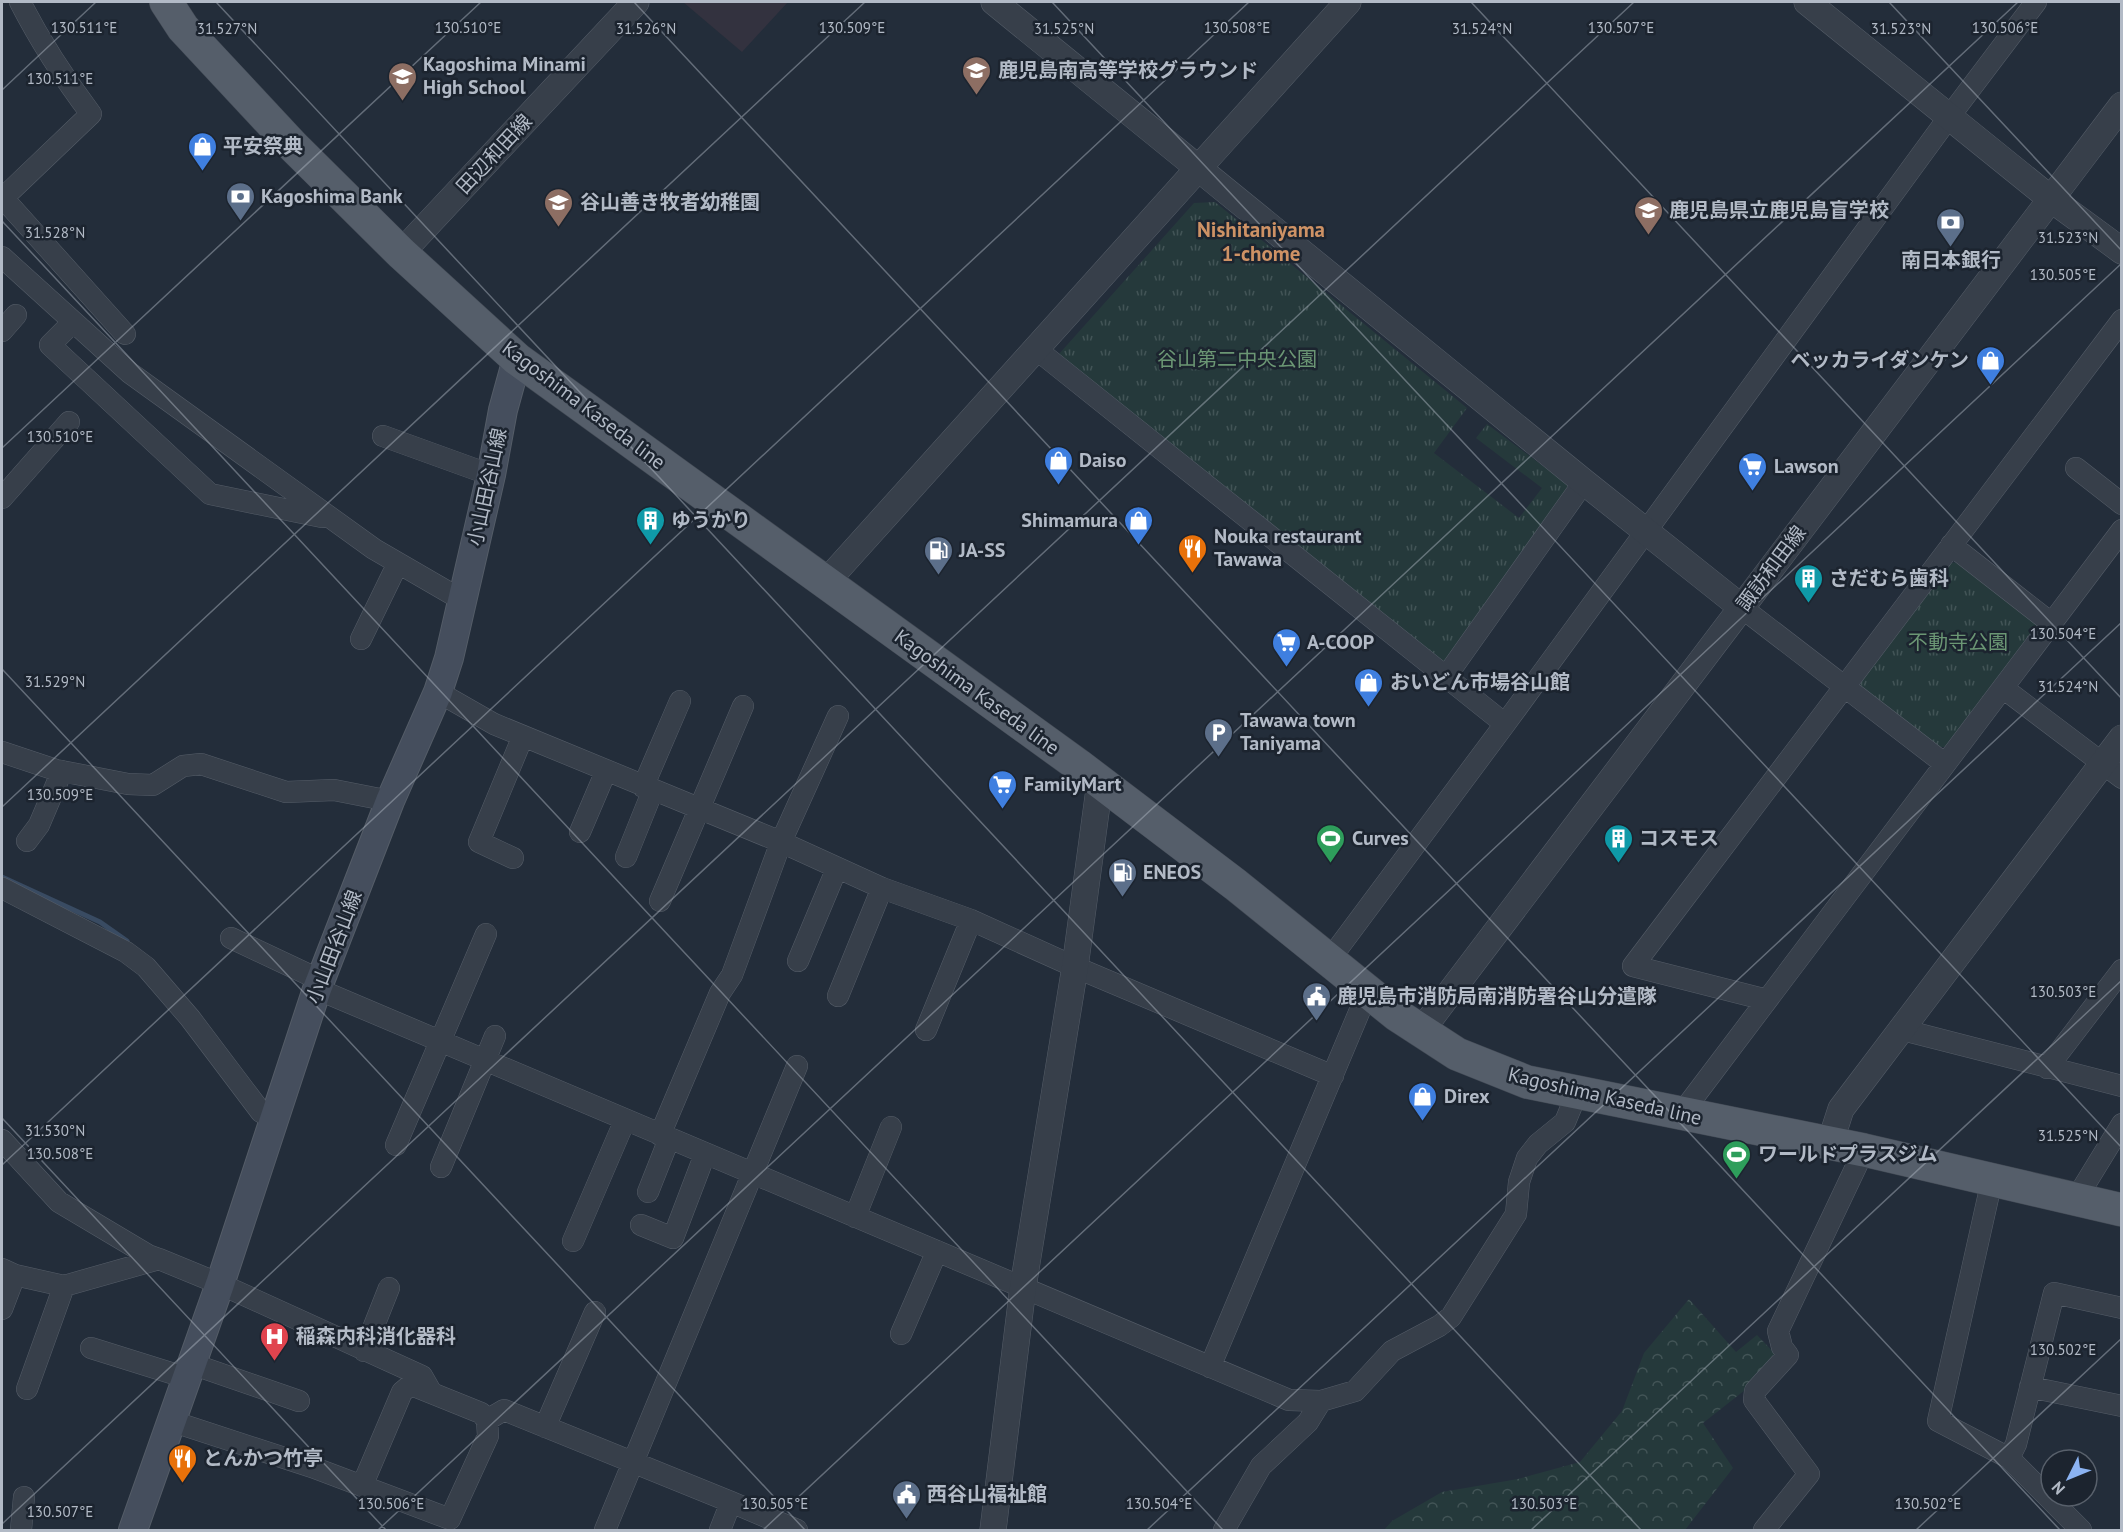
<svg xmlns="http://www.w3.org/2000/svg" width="2123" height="1532" viewBox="0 0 2123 1532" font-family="'PT Sans','Noto Sans JP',sans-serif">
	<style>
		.medical { fill: #33323f }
		.grass { fill: url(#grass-tufts) }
		.forest { fill: url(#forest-crowns) }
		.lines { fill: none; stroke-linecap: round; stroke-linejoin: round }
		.stream { stroke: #394b62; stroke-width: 5 }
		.minor-casing { stroke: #555d68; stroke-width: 22 }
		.tertiary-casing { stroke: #555d68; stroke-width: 27 }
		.secondary-casing { stroke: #555d68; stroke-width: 30 }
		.primary-casing { stroke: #404853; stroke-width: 34 }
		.minor { stroke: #373f4a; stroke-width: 21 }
		.tertiary { stroke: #373f4a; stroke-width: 26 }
		.secondary { stroke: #454e5d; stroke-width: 28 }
		.primary { stroke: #555e6a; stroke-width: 33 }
		.ticks { fill: none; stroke: #b2bac6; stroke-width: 1.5; stroke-opacity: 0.45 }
		.labels { text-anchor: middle; stroke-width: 5; stroke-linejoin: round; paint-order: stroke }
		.poi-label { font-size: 20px; font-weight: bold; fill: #b2bac6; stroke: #1c242f; text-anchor: start }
		.street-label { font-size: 20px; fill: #b2bac6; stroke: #1c242f }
		.park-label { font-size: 20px; fill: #6b9674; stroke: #1c242f }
		.neighbourhood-label { font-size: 21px; font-weight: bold; fill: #ce9265; stroke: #1c242f }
		.ticks-label { font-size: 15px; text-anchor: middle; fill: #b2bac6; stroke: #1c242f; stroke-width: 5; stroke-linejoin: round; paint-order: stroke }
	</style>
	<defs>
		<pattern id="grass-tufts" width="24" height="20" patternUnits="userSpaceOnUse" patternTransform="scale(1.5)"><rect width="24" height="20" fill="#25393b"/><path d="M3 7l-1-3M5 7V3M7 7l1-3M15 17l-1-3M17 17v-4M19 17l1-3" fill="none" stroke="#425456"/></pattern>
		<pattern id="forest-crowns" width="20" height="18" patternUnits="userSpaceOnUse" patternTransform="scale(1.5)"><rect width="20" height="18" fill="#25393b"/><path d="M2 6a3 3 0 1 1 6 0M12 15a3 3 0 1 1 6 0" fill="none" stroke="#425456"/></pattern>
	</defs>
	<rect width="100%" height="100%" fill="#232d3a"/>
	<path class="medical" d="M683 2H788L742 52Z"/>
	<path class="grass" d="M1215 202 1467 408 1434 453 1519 518 1542 488 1476 438 1487 424 1567 484 1568 497 1447 663 1436 662 1059 354 1194 203Z
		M1957 562 2035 621 2037 630 1948 747H1939L1860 688 1861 679 1947 564Z"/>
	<path class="forest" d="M1689 1299 1736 1352 1757 1335 1782 1361 1703 1423 1733 1468 1685 1530H1384L1392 1521 1442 1492 1518 1479 1580 1462 1622 1411 1644 1353Z"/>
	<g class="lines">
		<path class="stream" d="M2 877 100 922 127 941"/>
		<defs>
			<path id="minor" d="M20 2C40 41 64 78 91 114L3 198 125 334
				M2 257 130 373 374 549 462 600
				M73 322 50 345 210 494 322 517
				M2 331 16 315
				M1036 349 1505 724
				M383 436 491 475
				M2076 468 2122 504
				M2 498 69 422
				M1951 545 2051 623
				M1741 607 1945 764
				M361 639 398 563
				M1445 678 1584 482
				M2003 688 2122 778
				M438 692 494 724 781 842 882 888 971 920 1075 967 1333 1076
				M2 752 56 770 128 784 153 785 183 766 201 764 286 792 334 790 390 801
				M643 787 680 701
				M580 832 606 771
				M27 841 39 825 62 771
				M626 857 653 790
				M513 858 479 842 523 736
				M2 888 126 952 146 967 190 1018 261 1112 273 1119
				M660 901 743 706
				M231 938 320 980
				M1330 959 1505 724 1949 117 2036 2
				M798 961 837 868
				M317 989 1289 1400 1321 1401 1355 1391 1392 1351 1439 1326 1451 1317 1516 1214 1519 1182 1527 1158 1538 1144 1565 1122 1577 1093
				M838 996 882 888
				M1767 1000 1633 966 2122 320
				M926 1030 971 920
				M1903 1030 2122 1086
				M2047 1068 2122 970
				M1681 1114 2122 530
				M660 1135 720 993 732 975 781 842 838 716
				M2 1140 59 1202 148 1255 159 1259
				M396 1145 486 934
				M441 1167 495 1036
				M1992 1180 1938 1421 2009 1458 2081 1530
				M648 1192 669 1139
				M2076 1199 2122 1124
				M855 1217 891 1127
				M641 1225 673 1238 705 1154
				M573 1241 625 1120
				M2 1269 15 1275 64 1286 159 1259 220 1284 422 1376 430 1390
				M2 1309 15 1275
				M901 1334 937 1251
				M91 1348 187 1378
				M364 1351 389 1288
				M192 1364 299 1401
				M1210 1367 1368 991
				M2030 1387 2122 1406
				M27 1389 64 1286
				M487 1420 504 1410 731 1502 797 1530
				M171 1421 312 1467 450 1519 488 1436 487 1420 481 1413 414 1386 408 1387 402 1392 362 1486
				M545 1427 595 1312
				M2009 1458 2016 1444 2054 1293 2122 1308
				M21 1530 24 1497
				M605 1530 797 1066
				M720 1530 731 1502
				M1224 1530 1261 1466 1308 1422 1321 1401
				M1764 1530 1809 1474 1754 1400 1755 1391 1788 1355 1782 1347 1778 1331 1864 1150"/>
			<path id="tertiary" d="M994 2 1584 482 1741 607
				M1807 2 2051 199 2122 251
				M401 253 636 2
				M826 582 1348 2
				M1421 1031 2122 105
				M1830 1143 1841 1109 2122 738
				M993 1530 1023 1287 1075 967 1100 782"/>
			<path id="secondary" d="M133 1530 220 1284 317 989 390 801 438 692 449 658 491 475 503 410 517 359"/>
			<path id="primary" d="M166 2 183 28 293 146 401 253 517 359 1078 765 1236 885 1397 1015 1457 1054 1527 1082 1864 1150 2122 1210"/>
		</defs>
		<use href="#minor" class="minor-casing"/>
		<use href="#tertiary" class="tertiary-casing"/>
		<use href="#secondary" class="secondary-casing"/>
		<use href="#primary" class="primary-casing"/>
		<use href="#minor" class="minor"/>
		<use href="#tertiary" class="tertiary"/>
		<use href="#secondary" class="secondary"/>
		<use href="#primary" class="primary"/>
	</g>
	<path class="ticks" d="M216 2 1641 1530M634 2 2060 1530M1052 2 2122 1148M1471 2 2122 699M1889 2 2122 251M2 90 96 2M2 221 1223 1530M2 448 481 2M2 669 805 1530M2 807 865 2M2 1118 386 1530M2 1165 1249 2M2 1524 1634 2M378 1530 2018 2M763 1530 2122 263M1147 1530 2122 622M1531 1530 2122 980M1916 1530 2122 1338"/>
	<defs>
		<symbol id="school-pin" viewBox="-11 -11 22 30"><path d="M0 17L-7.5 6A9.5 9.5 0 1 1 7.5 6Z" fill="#8d6e63" stroke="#1c242f"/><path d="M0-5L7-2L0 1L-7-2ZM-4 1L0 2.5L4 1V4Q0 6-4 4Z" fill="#fff"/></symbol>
		<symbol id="shop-pin" viewBox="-11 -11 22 30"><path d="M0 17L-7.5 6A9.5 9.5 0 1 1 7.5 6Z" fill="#3f7fe0" stroke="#1c242f"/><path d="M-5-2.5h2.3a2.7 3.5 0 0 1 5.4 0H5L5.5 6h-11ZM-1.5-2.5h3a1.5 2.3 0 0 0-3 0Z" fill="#fff"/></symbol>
		<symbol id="bank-pin" viewBox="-11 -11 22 30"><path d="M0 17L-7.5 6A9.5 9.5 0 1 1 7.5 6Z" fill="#5c6f8a" stroke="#1c242f"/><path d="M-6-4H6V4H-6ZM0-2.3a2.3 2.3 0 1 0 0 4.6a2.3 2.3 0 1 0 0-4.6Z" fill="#fff"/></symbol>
		<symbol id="supermarket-pin" viewBox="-11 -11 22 30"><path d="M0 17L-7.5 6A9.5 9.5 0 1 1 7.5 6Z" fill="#3f7fe0" stroke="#1c242f"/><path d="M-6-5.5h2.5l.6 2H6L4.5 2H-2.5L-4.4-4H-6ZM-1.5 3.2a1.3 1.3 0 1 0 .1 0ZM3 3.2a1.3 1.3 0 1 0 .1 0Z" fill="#fff"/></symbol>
		<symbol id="building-pin" viewBox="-11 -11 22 30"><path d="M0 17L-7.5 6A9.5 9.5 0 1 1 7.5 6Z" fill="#0f9aa8" stroke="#1c242f"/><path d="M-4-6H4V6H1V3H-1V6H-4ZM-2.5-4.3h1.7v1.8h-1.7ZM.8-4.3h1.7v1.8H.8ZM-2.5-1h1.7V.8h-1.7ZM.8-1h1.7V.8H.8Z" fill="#fff"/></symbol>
		<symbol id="restaurant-pin" viewBox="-11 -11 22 30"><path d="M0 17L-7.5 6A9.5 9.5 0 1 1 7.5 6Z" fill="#e8710a" stroke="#1c242f"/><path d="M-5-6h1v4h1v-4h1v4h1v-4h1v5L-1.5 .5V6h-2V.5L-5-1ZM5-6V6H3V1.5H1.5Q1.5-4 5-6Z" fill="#fff"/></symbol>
		<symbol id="fuel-pin" viewBox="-11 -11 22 30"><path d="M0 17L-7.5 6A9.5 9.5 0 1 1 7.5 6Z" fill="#5c6f8a" stroke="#1c242f"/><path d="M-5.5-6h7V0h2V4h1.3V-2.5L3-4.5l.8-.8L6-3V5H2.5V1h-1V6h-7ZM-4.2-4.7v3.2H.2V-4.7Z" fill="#fff"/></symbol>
		<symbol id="parking-pin" viewBox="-11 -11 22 30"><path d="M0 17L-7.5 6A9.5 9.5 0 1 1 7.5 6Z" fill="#5c6f8a" stroke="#1c242f"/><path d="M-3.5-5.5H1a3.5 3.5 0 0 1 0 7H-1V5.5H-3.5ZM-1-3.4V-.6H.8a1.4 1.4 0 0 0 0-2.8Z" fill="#fff"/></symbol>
		<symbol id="stadium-pin" viewBox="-11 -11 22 30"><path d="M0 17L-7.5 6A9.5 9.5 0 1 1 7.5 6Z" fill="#2e9e5b" stroke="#1c242f"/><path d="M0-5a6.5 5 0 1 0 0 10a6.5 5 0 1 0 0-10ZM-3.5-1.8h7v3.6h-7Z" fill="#fff"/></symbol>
		<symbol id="civic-pin" viewBox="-11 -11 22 30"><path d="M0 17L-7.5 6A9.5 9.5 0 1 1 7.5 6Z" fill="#5c6f8a" stroke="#1c242f"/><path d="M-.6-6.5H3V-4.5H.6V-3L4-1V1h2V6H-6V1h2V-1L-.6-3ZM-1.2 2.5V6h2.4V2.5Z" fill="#fff"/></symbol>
		<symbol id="hospital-pin" viewBox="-11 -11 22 30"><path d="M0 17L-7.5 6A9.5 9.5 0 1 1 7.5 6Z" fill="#e0444e" stroke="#1c242f"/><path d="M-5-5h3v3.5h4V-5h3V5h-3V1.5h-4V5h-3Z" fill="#fff"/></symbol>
	</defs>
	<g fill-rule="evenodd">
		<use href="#school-pin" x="960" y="54" width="33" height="45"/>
		<use href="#school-pin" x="386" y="60" width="33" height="45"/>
		<use href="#shop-pin" x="186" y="130" width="33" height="45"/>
		<use href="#bank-pin" x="224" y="180" width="33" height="45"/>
		<use href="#school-pin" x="542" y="186" width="33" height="45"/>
		<use href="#school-pin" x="1632" y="194" width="33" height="45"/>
		<use href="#bank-pin" x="1934" y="206" width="33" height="45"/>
		<use href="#shop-pin" x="1974" y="344" width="33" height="45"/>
		<use href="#shop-pin" x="1042" y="444" width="33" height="45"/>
		<use href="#supermarket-pin" x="1736" y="450" width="33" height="45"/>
		<use href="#building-pin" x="634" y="504" width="33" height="45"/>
		<use href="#shop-pin" x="1122" y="504" width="33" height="45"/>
		<use href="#restaurant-pin" x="1176" y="532" width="33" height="45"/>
		<use href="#fuel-pin" x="922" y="534" width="33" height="45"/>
		<use href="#building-pin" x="1792" y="562" width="33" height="45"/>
		<use href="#supermarket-pin" x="1270" y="626" width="33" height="45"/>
		<use href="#shop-pin" x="1352" y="666" width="33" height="45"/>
		<use href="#parking-pin" x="1202" y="716" width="33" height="45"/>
		<use href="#supermarket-pin" x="986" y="768" width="33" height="45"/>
		<use href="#stadium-pin" x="1314" y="822" width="33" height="45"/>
		<use href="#building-pin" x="1602" y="822" width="33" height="45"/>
		<use href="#fuel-pin" x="1106" y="856" width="33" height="45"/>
		<use href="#civic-pin" x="1300" y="980" width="33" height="45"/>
		<use href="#shop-pin" x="1406" y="1080" width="33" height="45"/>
		<use href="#stadium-pin" x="1720" y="1138" width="33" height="45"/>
		<use href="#hospital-pin" x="258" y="1320" width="33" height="45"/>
		<use href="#restaurant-pin" x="166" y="1442" width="33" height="45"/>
		<use href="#civic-pin" x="890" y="1478" width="33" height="45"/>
	</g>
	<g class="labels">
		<g class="poi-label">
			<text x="423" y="71">Kagoshima Minami<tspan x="423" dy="23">High School</tspan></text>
			<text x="998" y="77">鹿児島南高等学校グラウンド</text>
			<text x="223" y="153">平安祭典</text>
			<text x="261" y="203">Kagoshima Bank</text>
			<text x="580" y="209">谷山善き牧者幼稚園</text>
			<text x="1669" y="217">鹿児島県立鹿児島盲学校</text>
			<text x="1951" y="267" text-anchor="middle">南日本銀行</text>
			<text x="1969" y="367" text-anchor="end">ベッカライダンケン</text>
			<text x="1079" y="467">Daiso</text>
			<text x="1774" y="473">Lawson</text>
			<text x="671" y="527">ゆうかり</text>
			<text x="1118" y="527" text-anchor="end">Shimamura</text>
			<text x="1214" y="543">Nouka restaurant<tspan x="1214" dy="23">Tawawa</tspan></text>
			<text x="959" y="557">JA-SS</text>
			<text x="1829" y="585">さだむら歯科</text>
			<text x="1307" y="649">A-COOP</text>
			<text x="1390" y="689">おいどん市場谷山館</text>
			<text x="1240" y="727">Tawawa town<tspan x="1240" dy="23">Taniyama</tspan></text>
			<text x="1024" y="791">FamilyMart</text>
			<text x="1352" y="845">Curves</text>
			<text x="1639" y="845">コスモス</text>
			<text x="1143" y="879">ENEOS</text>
			<text x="1337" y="1003">鹿児島市消防局南消防署谷山分遣隊</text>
			<text x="1444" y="1103">Direx</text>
			<text x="1758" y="1161">ワールドプラスジム</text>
			<text x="296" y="1343">稲森内科消化器科</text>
			<text x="203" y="1465">とんかつ竹亭</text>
			<text x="927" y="1501">西谷山福祉館</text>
		</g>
		<g class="street-label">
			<text transform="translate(494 154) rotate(-47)" y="7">田辺和田線</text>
			<text transform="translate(584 405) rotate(37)" y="7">Kagoshima Kaseda line</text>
			<text transform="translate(487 487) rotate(-78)" y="7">小山田谷山線</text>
			<text transform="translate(1771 568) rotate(-53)" y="7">諏訪和田線</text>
			<text transform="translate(977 692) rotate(36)" y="7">Kagoshima Kaseda line</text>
			<text transform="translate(334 947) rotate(-69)" y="7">小山田谷山線</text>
			<text transform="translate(1605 1096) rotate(13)" y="7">Kagoshima Kaseda line</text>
		</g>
		<g class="park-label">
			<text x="1237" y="366">谷山第二中央公園</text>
			<text x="1958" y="649">不動寺公園</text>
		</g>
		<g class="neighbourhood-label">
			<text x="1261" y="237">Nishitaniyama<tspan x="1261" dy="24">1-chome</tspan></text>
		</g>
	</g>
	<g class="ticks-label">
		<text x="84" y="33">130.511°E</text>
		<text x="468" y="33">130.510°E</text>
		<text x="852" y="33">130.509°E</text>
		<text x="1237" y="33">130.508°E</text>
		<text x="1621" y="33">130.507°E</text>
		<text x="2005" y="33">130.506°E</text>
		<text x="227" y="34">31.527°N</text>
		<text x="646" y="34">31.526°N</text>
		<text x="1064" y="34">31.525°N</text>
		<text x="1482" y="34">31.524°N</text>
		<text x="1901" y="34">31.523°N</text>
		<text x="60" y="84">130.511°E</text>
		<text x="55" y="238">31.528°N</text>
		<text x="2068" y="243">31.523°N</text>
		<text x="2063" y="280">130.505°E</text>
		<text x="60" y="442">130.510°E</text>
		<text x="2063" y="639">130.504°E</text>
		<text x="55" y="687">31.529°N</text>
		<text x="2068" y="692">31.524°N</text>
		<text x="60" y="800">130.509°E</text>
		<text x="2063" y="997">130.503°E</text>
		<text x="55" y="1136">31.530°N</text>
		<text x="2068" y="1141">31.525°N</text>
		<text x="60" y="1159">130.508°E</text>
		<text x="2063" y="1355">130.502°E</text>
		<text x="391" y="1509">130.506°E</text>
		<text x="775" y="1509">130.505°E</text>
		<text x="1159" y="1509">130.504°E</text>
		<text x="1544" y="1509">130.503°E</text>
		<text x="1928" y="1509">130.502°E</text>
		<text x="60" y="1517">130.507°E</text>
	</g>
	<rect width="2123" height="1532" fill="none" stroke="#b2bac6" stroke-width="6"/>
	<g transform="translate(2069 1478) rotate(227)"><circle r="28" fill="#1c242f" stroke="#58606b" stroke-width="1.5"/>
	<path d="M0-4.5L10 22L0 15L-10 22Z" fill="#8bb3f2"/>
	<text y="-9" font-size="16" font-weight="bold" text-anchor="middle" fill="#b2bac6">N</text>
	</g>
</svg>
